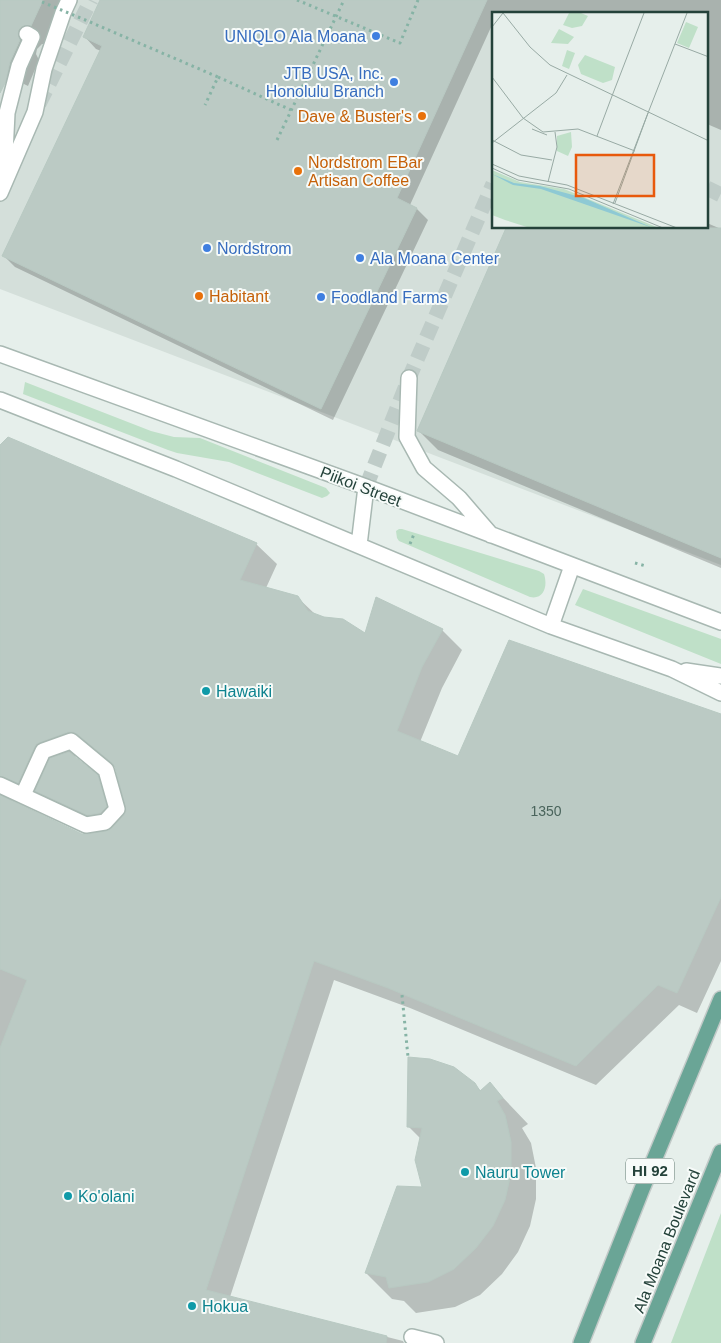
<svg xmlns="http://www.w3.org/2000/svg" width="721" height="1343" viewBox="0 0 721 1343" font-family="Helvetica,sans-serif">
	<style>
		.built { fill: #d4dfda; fill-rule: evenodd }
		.green { fill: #bfe0c8 }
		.shadow { fill: #0003; fill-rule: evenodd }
		.building { fill: #bbcac4; stroke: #b8c9c2 }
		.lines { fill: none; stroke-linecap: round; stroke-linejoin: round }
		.minor-tunnel { stroke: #bfccc8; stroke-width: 15; stroke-dasharray: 15 8; stroke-linecap: butt }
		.minor-casing { stroke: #a8b8b2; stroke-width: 18 }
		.major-casing { stroke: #c2cac8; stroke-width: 18 }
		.path { stroke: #86b3a5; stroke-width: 3; stroke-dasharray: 2.5 4; stroke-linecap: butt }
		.minor { stroke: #fff; stroke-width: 15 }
		.major { stroke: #6aa596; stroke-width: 15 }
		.path-bridge { stroke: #86b3a5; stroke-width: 3; stroke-dasharray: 2.5 4; stroke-linecap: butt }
		.shop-dot { fill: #3f7fe0; stroke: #f7fbf9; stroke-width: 2 }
		.food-dot { fill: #e8710a; stroke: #f7fbf9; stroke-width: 2 }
		.culture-dot { fill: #0f9aa8; stroke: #f7fbf9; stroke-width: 2 }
		.labels { text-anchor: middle; stroke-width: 4; stroke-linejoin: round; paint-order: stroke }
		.number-label { font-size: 14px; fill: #4a645c }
		.shield { fill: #f7fbf9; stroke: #637a73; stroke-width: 1 }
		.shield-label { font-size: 15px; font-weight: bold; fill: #24423a }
		.shop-label { font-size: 16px; fill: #366cbe; stroke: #f7fbf9; text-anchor: start }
		.food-label { font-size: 16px; fill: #c56008; stroke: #f7fbf9; text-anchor: start }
		.street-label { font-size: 16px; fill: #24423a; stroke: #f7fbf9 }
		.culture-label { font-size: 16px; fill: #0d838f; stroke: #f7fbf9; text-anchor: start }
		.inset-road { fill: none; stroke: #98aaa4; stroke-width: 1 }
		.view { fill: #e8590c; fill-opacity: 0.15; stroke: #e8590c; stroke-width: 2.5 }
		.inset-edge { fill: none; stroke: #24423a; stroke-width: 2.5 }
	</style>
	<rect width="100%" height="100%" fill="#e6efeb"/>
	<path class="built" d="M0 0H721V565L0 289ZM493 14H707V228H493Z"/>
	<path class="green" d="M25 382 151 431 174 437 200 438 326 488 330 493 327 496 322 498 229 462 177 453 168 450 23 394Z
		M399 529H402L539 571 544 574C548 586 544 600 530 597L399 541 397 538 396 531Z
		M583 589 721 639V664L575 605Z
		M721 1213V1343H671Z"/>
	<path class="shadow" d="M0 0H70L50 44H42L37 49 36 54 39 60 28 86 0 72Z
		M102 0H721V130L707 124V14H493V25H492L410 205 417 209 428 220 333 420 15 267 4 256 101 51 96 49 85 37Z
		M707 223 721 229V568L438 450 419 431 507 228H707Z
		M0 446 256 544 277 564 266 588 297 597 316 615 365 635 442 630 462 650 442 688 420 742 458 758 721 716V961L697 1013 679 1005 596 1085 410 1008 334 980 230 1297 403 1341 404 1343H0ZM93 751 99 754 117 769 126 805 97 776 74 757 89 752ZM42 796 63 817 99 834 82 835 11 802 14 798 39 802Z
		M474 1084 481 1091 490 1084 528 1124 522 1128 531 1143 536 1168V1199L530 1226 518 1252 502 1274 480 1295 455 1307 416 1313 404 1301 392 1299 366 1273 423 1189 421 1139 408 1126Z"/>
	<path class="building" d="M0 0H43L31 26H23L19 30 18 34 20 40 10 62 6 81 0 93Z
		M100 0H487L397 198 417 208 321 409 2 256 102 46 83 37Z
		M506 228H721V558L417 431Z
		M8 437 257 543 240 580 298 596 308 611 324 617 343 619 365 633 376 597 443 629 422 667 397 731 458 756 509 640 721 714V897L677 993 658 985 576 1066 388 988 314 961 206 1290 387 1336 386 1343H0V1048L27 980 0 969V795L82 834H87L106 831 111 829 124 815 126 811 115 767 112 763 77 734 73 732H68L36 744 18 783 0 776V445Z
		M69 752 98 775 107 806 100 813 87 815 35 791 50 758Z
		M408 1057 430 1059 454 1067 475 1083 480 1091 490 1082 503 1098 497 1101 505 1115 511 1142V1173L505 1200 493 1226 476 1248 454 1269 428 1282 389 1288 386 1277 365 1273 397 1186 422 1187 415 1160 422 1128 407 1127Z"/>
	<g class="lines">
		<path class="minor-tunnel" d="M39 104 91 0
			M707 188 721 195
			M366 487 409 378 493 184"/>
		<defs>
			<path id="minor" d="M4 174 7 113 19 66 32 37 27 34
				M0 193 35 112 44 69 63 13 69 0
				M0 354 366 487 721 622
				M409 378 407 437 424 468 459 498 491 535
				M0 400 176 469 551 626 672 669 721 693
				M359 545 366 487
				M551 626 572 566
				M686 671 721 676
				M0 785 86 825 105 822 117 809 106 770 71 741 43 751 23 795
				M412 1337 436 1343"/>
			<path id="major" d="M581 1343 642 1189 721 999
				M643 1343 721 1152"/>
		</defs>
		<use href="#minor" class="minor-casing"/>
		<use href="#major" class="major-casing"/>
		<path class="path" d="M297 0 400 43 418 0
			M90 22 218 77 205 105
			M218 77 291 110
			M277 140 344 0
			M410 544 414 534
			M635 563 646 566
			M402 995 408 1057"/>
		<use href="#minor" class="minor"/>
		<use href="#major" class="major"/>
		<path class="path-bridge" d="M42 2 90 22"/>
	</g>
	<g class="shop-dot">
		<circle cx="376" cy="36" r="5"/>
		<circle cx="394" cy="82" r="5"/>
		<circle cx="207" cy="248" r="5"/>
		<circle cx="360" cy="258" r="5"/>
		<circle cx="321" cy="297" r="5"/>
	</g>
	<g class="food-dot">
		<circle cx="422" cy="116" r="5"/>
		<circle cx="298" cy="171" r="5"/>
		<circle cx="199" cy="296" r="5"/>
	</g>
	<g class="culture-dot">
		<circle cx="206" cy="691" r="5"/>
		<circle cx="465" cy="1172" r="5"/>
		<circle cx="68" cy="1196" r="5"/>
		<circle cx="192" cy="1306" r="5"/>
	</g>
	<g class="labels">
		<g class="number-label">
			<text x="546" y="816">1350</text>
		</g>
		<rect class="shield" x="626" y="1158.5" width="48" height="25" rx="4"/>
		<g class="shield-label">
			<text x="650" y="1176">HI 92</text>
		</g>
		<g class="shop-label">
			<text x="366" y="42" text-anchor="end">UNIQLO Ala Moana</text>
			<text x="384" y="79" text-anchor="end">JTB USA, Inc.<tspan x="384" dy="18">Honolulu Branch</tspan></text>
			<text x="217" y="254">Nordstrom</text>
			<text x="370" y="264">Ala Moana Center</text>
			<text x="331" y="303">Foodland Farms</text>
		</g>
		<g class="food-label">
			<text x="412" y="122" text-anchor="end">Dave &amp; Buster's</text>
			<text x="308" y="168">Nordstrom EBar<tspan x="308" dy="18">Artisan Coffee</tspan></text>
			<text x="209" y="302">Habitant</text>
		</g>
		<g class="street-label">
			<text transform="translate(361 486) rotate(21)" y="6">Piikoi Street</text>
			<text transform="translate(666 1241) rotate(-68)" y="6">Ala Moana Boulevard</text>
		</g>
		<g class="culture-label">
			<text x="216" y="697">Hawaiki</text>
			<text x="475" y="1178">Nauru Tower</text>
			<text x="78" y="1202">Ko'olani</text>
			<text x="202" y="1312">Hokua</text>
		</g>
	</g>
	<g transform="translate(492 12)">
		<rect width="216" height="216" fill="#e6efeb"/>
		<path d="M77 1H89L96 4 90 14 80 16 71 13ZM194 10 206 15 197 36 185 31ZM67 17 82 25 76 32 59 31ZM75 38 83 41 77 57 70 54ZM93 43 123 55 120 68 111 71 89 62 86 53ZM79 120 80 135 76 144 65 139V124ZM0 158 28 170 72 177 167 216H38L13 208 0 203Z" fill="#bfe0c8"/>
		<path d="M0 162 22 171 48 174 92 186 161 216 49 177 21 173Z" fill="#8ec9d4"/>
		<path class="inset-road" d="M0 15 11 1 38 35 58 53 217 129M183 32 217 45M0 65 31 106M120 84 152 1M156 101 195 1M31 106 51 120 86 117 143 139M40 117 55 123M105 124 120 84M0 128 29 143 60 148M0 131 64 81 75 63M0 152 27 164 75 173 185 216M0 156 26 168 77 177 171 216M56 170 65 135 63 120M123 191 156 101M121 192 156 101"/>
		<path class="view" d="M84 143H162V184H84Z"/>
		<rect width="216" height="216" class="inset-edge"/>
	</g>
</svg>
